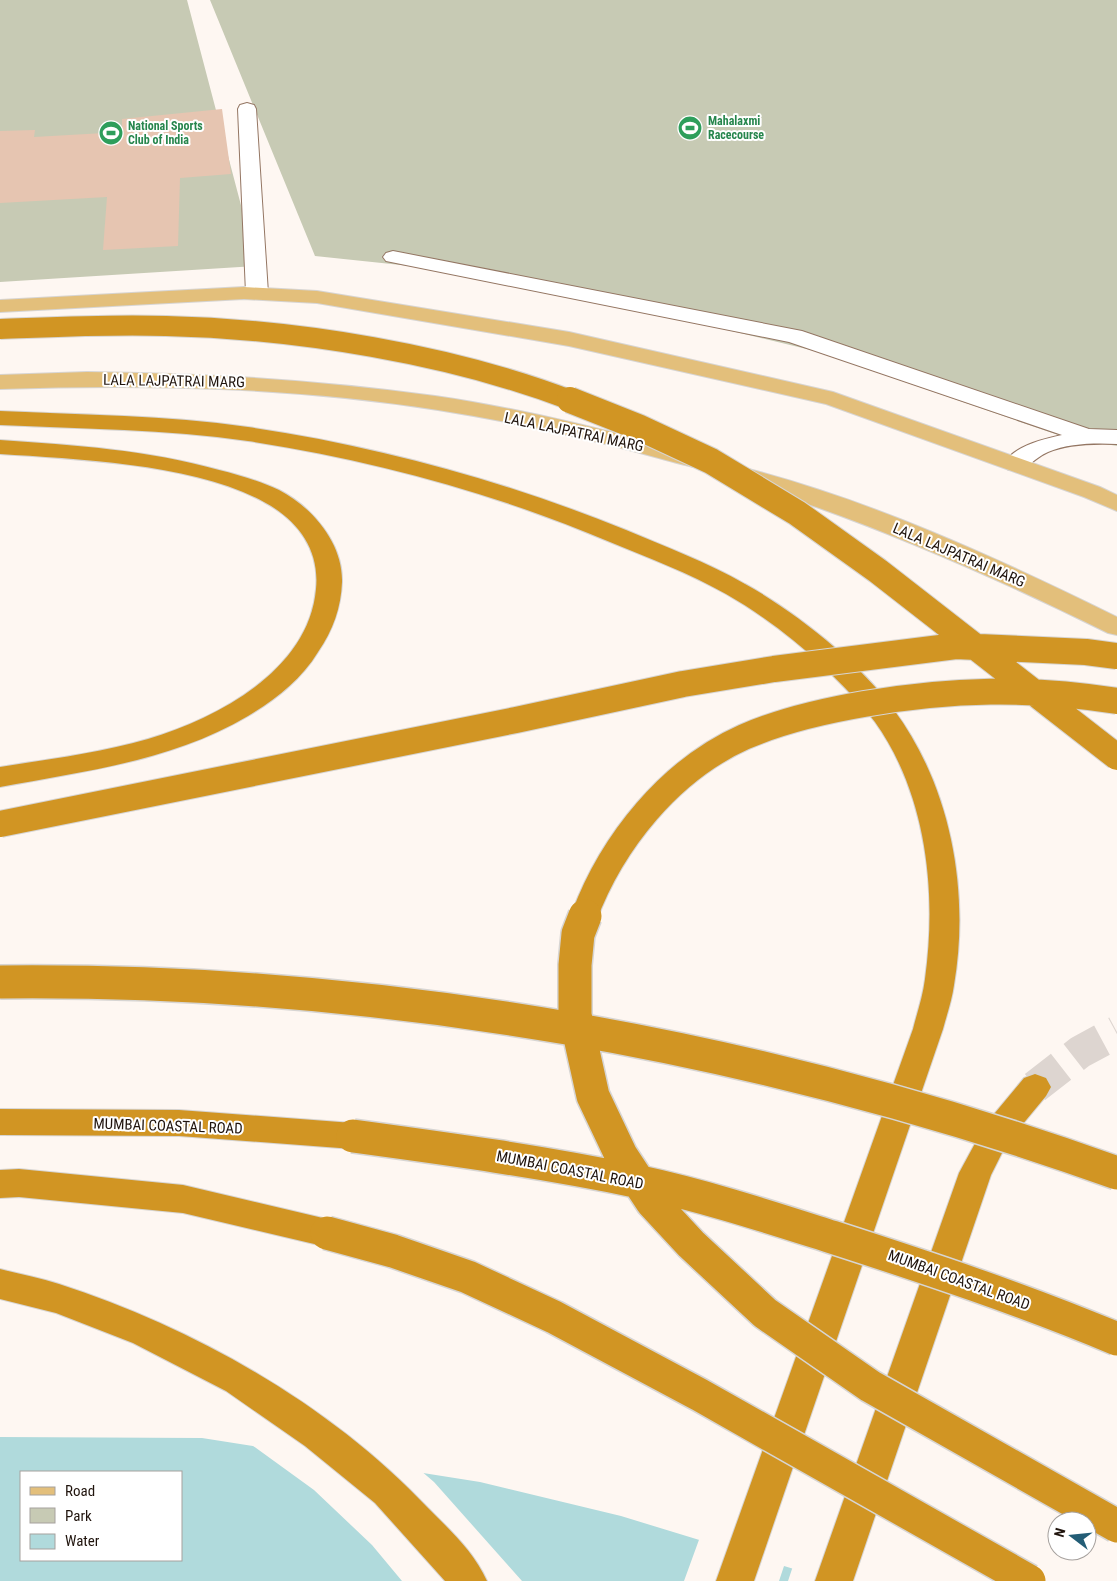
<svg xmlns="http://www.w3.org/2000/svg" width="1117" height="1581" viewBox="0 0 1117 1581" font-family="'Roboto Condensed',sans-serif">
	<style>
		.green { fill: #c7cab4 }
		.water { fill: #b0dadc; fill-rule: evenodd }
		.pier { fill: #fef7f2 }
		.building { fill: #e6c5b1 }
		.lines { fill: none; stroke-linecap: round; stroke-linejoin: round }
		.highway-tunnel { stroke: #ddd5d0; stroke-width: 33; stroke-dasharray: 33 16; stroke-linecap: butt }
		.minor-casing { stroke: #947663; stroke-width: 2 }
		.major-casing { stroke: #d7d5d3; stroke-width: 2 }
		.highway-casing { stroke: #d7d5d3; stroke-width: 2 }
		.minor { fill: #fff; fill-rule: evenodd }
		.major { fill: #e3bf7b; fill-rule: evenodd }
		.highway { fill: #d19523; fill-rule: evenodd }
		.highway-bridge-far2-casing { stroke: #d7d5d3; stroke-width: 22; stroke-linecap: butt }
		.highway-bridge-far1-casing { stroke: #d7d5d3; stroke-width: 28; stroke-linecap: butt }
		.highway-bridge-casing { stroke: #d7d5d3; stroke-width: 36; stroke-linecap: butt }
		.highway-bridge-far2 { stroke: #d19523; stroke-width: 20 }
		.highway-bridge-far1 { stroke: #d19523; stroke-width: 26 }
		.highway-bridge { stroke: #d19523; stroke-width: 33 }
		.labels { text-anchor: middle; stroke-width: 4; stroke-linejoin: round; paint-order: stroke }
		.far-leisure-label { font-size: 12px; font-weight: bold; fill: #27864d; stroke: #fff; text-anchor: start }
		.street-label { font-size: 15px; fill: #20140d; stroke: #fff }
	</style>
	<rect width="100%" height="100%" fill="#fef7f2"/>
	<path class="green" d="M0 0H187L257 266 0 282Z
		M210 0H1117V446L1064 437 815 351 496 275 315 256Z"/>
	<path class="water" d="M0 1437 202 1438 480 1482 621 1516 833 1581H0ZM21 1472H181V1560H21Z"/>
	<path class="pier" d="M249 1443 420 1470 434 1482 522 1581H402L372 1545 314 1490Z
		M700 1537 785 1563 779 1581H684Z
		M793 1566 834 1579 836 1581H788Z"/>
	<path class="building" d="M222 109 231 174 180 178 178 246 103 250 107 197 0 203V131L35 130 34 137 122 132V119Z"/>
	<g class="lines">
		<path class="highway-tunnel" d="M1035 1087 1080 1052 1117 1032"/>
		<defs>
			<path id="minor" d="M247 103 254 105 256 109 268 293 265 298 257 299 249 298 246 293 238 109 240 105Z
				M393 251 802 331 1089 429 1117 430V444C1095 443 1069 443 1048 452 1032 459 1025 474 1007 469L1003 464C1016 445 1041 440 1062 435L789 342 386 261 383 257 386 253Z"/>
			<path id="major" d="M244 287 317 291 569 332 833 392 1100 487 1117 495V511L1084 497 826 404 569 346 317 303 244 299 0 312V300Z
				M87 372C204 373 319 380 435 396 525 409 613 432 701 455L705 460 701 465 693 467C664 460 635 451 605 444 550 430 494 419 438 410 293 387 146 384 0 389V375Z
				M737 466C869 499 995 557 1117 617V635L1108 633C985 572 860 518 729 478L725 473 729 468Z"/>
			<path id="highway" d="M0 411C83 415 166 415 248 427 378 446 505 481 626 530 666 547 707 562 745 584 796 612 860 663 894 710 951 787 970 891 954 985 952 1000 947 1014 943 1029L754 1581H716L913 1029C917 1013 923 996 925 979 937 893 927 795 875 722 860 702 841 684 823 666 794 639 761 614 726 594 689 573 649 558 610 542 494 493 373 460 248 441 166 429 83 429 0 425Z
				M0 440C74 445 148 450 219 470 239 475 260 481 279 490 312 507 343 543 342 582 341 608 333 630 318 652 301 680 276 699 248 716 172 761 85 771 0 787V767C49 759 100 753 148 739 218 718 309 670 316 589 320 550 298 520 264 502 196 464 78 459 0 454Z
				M1035 1074 1046 1078 1051 1087 1046 1096 1007 1143 991 1175 853 1581H815L959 1173 985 1125 1024 1078Z
				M0 1109 179 1110 353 1123 364 1127 369 1136 364 1145 353 1149 179 1136 0 1135Z
				M19 1169 183 1185 327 1219 339 1223 344 1233 339 1243 327 1247 183 1213 19 1197 0 1198V1170Z
				M0 1269C19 1274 40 1278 59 1284 194 1328 330 1404 428 1508 450 1530 474 1552 487 1581H445L375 1503 305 1446 226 1391 133 1343 56 1313 0 1299Z"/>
		</defs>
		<use href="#minor" class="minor-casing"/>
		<use href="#major" class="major-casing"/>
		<use href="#highway" class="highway-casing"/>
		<use href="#minor" class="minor"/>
		<use href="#major" class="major"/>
		<use href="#highway" class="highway"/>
		<defs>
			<path id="highway-bridge-far2" d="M0 329C55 327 111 324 166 326 296 329 451 354 573 401"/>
			<path id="highway-bridge-far1" d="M570 400 638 427 711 461 797 513 878 571 1117 757
				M0 824 516 720 683 684 774 669 956 646 1086 652 1117 656
				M584 917C612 842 670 770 744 737 783 720 823 711 864 704 951 689 1030 687 1117 701"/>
			<path id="highway-bridge" d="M585 916 578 934 575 965V1015L593 1096 621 1155 652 1202 691 1244 765 1313 870 1386 1117 1526
				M0 982C379 978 760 1045 1117 1173
				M353 1136C449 1149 545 1162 640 1182 705 1196 769 1217 832 1237 928 1268 1024 1300 1117 1339
				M327 1233 393 1251 468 1277 554 1317 700 1395 1029 1581"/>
		</defs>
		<use href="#highway-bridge-far2" class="highway-bridge-far2-casing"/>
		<use href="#highway-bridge-far1" class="highway-bridge-far1-casing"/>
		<use href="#highway-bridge" class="highway-bridge-casing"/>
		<use href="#highway-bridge-far2" class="highway-bridge-far2"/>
		<use href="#highway-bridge-far1" class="highway-bridge-far1"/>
		<use href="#highway-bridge" class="highway-bridge"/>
	</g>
	<defs>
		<symbol id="stadium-disc" viewBox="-11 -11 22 22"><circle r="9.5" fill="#2e9e5b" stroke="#fff"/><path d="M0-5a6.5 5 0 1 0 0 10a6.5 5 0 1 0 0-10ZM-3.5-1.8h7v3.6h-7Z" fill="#fff"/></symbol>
	</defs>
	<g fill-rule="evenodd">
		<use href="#stadium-disc" x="676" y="114" width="28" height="28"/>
		<use href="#stadium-disc" x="97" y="119" width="28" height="28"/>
	</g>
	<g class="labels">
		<g class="far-leisure-label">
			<text x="708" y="125">Mahalaxmi<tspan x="708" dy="14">Racecourse</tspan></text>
			<text x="128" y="130">National Sports<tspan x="128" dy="14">Club of India</tspan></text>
		</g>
		<g class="street-label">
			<text transform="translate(174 381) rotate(1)" y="5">LALA LAJPATRAI MARG</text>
			<text transform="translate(574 432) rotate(12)" y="5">LALA LAJPATRAI MARG</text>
			<text transform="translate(959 555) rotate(23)" y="5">LALA LAJPATRAI MARG</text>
			<text transform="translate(168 1126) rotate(2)" y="5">MUMBAI COASTAL ROAD</text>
			<text transform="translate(570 1170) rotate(11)" y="5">MUMBAI COASTAL ROAD</text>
			<text transform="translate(959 1280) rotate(20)" y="5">MUMBAI COASTAL ROAD</text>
		</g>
	</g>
	<rect x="20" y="1471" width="162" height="90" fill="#ffffff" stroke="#a6a19e"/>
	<rect x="30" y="1487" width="25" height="8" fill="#e3bf7b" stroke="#a6a19e"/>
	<text x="65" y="1496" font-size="15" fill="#20140d">Road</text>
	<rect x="30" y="1508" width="25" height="15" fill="#c7cab4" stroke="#a6a19e"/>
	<text x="65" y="1521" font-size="15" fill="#20140d">Park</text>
	<rect x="30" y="1534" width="25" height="15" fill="#b0dadc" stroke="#a6a19e"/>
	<text x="65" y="1546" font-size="15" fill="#20140d">Water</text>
	<g transform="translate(1072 1536) rotate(286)"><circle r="24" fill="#ffffff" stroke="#a6a19e"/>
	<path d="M0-4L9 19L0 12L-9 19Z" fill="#235d76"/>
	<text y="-8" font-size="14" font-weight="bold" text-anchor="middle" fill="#20140d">N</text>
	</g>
</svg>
